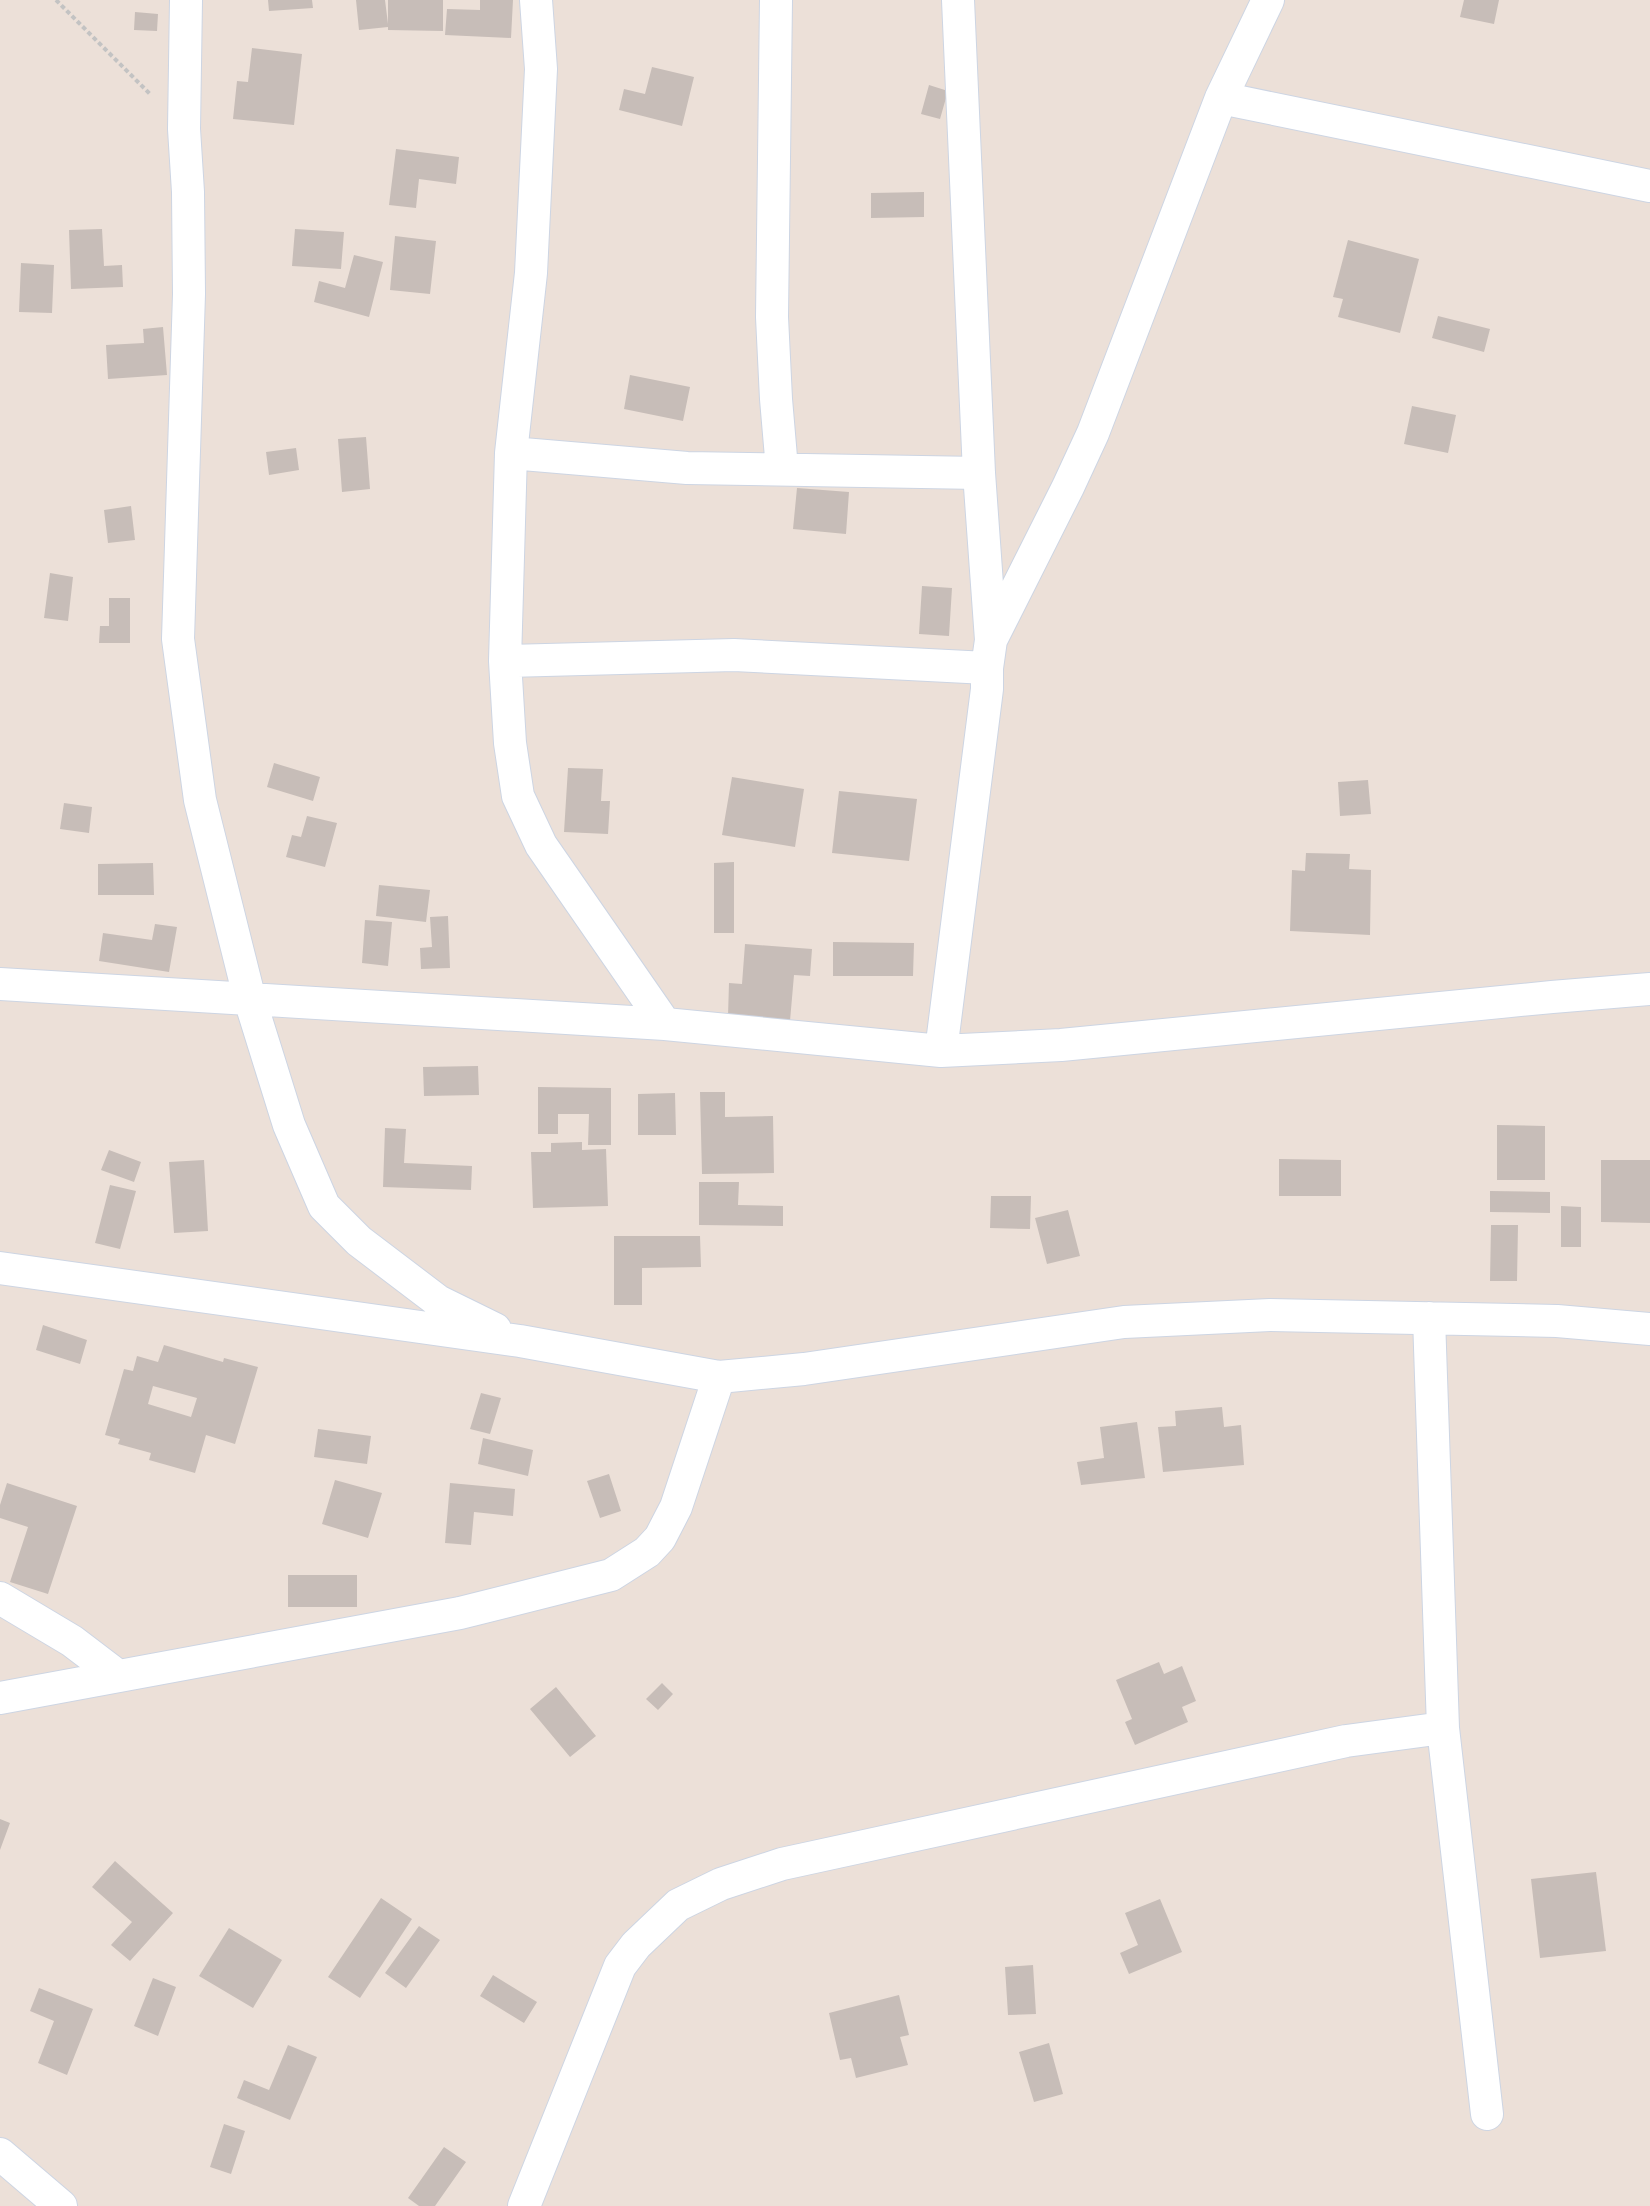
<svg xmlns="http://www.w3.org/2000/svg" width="1650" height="2206" viewBox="0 0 1650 2206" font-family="Inter,sans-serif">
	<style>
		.building { fill: #c7bdb8; fill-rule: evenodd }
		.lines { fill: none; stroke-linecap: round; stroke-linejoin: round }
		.street-casing { stroke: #cdd5e3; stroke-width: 34 }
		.path { stroke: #c3c3c3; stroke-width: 4; stroke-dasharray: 4.5 3; stroke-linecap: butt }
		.street { stroke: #fff; stroke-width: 32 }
	</style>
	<rect width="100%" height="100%" fill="#ece0d8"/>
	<path class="building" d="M268 0H312L313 8 269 11Z
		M356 0H385L388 24V0H443V31L388 30V27L359 30Z
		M480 0H513L511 38 445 35 447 9 480 10Z
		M1464 0H1499L1494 24 1460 17Z
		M135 12 158 14 157 31 134 30Z
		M252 48 302 54 294 125 233 119 237 81 248 82Z
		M652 67 694 77 682 126 619 110 624 89 645 94Z
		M929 85 948 91 940 119 921 114Z
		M396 149 459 157 456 184 419 179 416 208 389 205Z
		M924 192V217L871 218V193Z
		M102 229 104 266 122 265 123 287 71 289 69 230Z
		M295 229 344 232 341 269 292 266Z
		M395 236 436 241 430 294 390 290Z
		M1348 240 1419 259 1400 333 1338 317 1343 299 1333 297Z
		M354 255 383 262 369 317 314 302 319 281 345 288Z
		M21 263 54 265 52 313 19 312Z
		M1438 316 1490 329 1484 352 1432 338Z
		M163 327 167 375 108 379 106 345 144 343 143 329Z
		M630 375 690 387 683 421 624 409Z
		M1412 406 1456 415 1448 453 1404 444Z
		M366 437 370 489 342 492 338 439Z
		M296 448 299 470 269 475 266 452Z
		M797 488 849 492 846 534 793 529Z
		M131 506 135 540 108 543 104 510Z
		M50 573 73 577 68 621 44 618Z
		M922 586 952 588 949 636 919 634Z
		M109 598H130V643H99L100 626H109Z
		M274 763 320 777 313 801 267 787Z
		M568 768 603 769 601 801H610L608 834 564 832Z
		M732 777 804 789 795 847 722 835Z
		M1368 780 1371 814 1340 816 1338 782Z
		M839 791 917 799 909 861 832 853Z
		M64 803 92 807 89 833 60 829Z
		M307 816 337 823 325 867 286 857 292 835 301 837Z
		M1306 853 1350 854 1349 869 1371 870 1370 935 1290 931 1292 870 1305 871Z
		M734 862V933H714V863Z
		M153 863 154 895H98V864Z
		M379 885 430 890 426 922 376 916Z
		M448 916 450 968 421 969 420 948 432 947 430 917Z
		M365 920 392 922 388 966 362 963Z
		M155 924 177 927 169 972 99 961 103 933 152 940Z
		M833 942 914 943 913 976H833Z
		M745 944 812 949 810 976 794 975 790 1021 728 1016 729 983 742 984Z
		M478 1066 479 1095 424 1096 423 1067Z
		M538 1087 611 1088V1145H588L589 1114H558V1134H538Z
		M700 1092H725V1117L773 1116 774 1173 702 1174Z
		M675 1093 676 1135H638V1094Z
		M1497 1125 1545 1126V1180H1497Z
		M385 1128 406 1129 404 1163 472 1166 471 1190 383 1187Z
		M582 1142V1150L606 1149 608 1206 533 1208 531 1152H551V1143Z
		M109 1150 141 1162 134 1182 101 1170Z
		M1279 1159 1341 1160V1196H1279Z
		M204 1160 208 1231 174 1233 169 1162Z
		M1601 1160H1650V1223L1601 1222Z
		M699 1182H739L738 1205 783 1206V1226L699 1225Z
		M110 1185 136 1191 120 1249 95 1243Z
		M1490 1191 1550 1192V1213L1490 1212Z
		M991 1196H1031L1030 1229 990 1228Z
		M1561 1206 1581 1207V1247H1561Z
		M1068 1210 1080 1256 1047 1264 1035 1218Z
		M1491 1225H1518L1517 1281H1490Z
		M614 1236H700L701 1267 642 1268V1305H614Z
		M43 1325 87 1340 80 1364 36 1350Z
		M164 1345 223 1362 224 1358 258 1367 235 1444 206 1435 195 1473 149 1460 151 1453 118 1444 120 1439 105 1435 124 1369 133 1371 137 1356 158 1362ZM153 1386 197 1398 191 1417 148 1404Z
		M481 1393 501 1398 490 1434 470 1429Z
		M1222 1407 1224 1427 1241 1425 1244 1465 1163 1472 1158 1427 1176 1426 1175 1411Z
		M1137 1422 1145 1478 1081 1485 1077 1462 1104 1458 1100 1427Z
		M318 1429 371 1436 367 1464 314 1457Z
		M483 1438 533 1450 528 1476 478 1464Z
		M609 1474 621 1511 600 1518 587 1481Z
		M335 1480 382 1493 368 1538 322 1524Z
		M7 1483 77 1506 48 1594 10 1582 28 1527 0 1518V1505Z
		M450 1483 515 1489 513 1516 474 1512 471 1545 445 1543Z
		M288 1575H357V1607H288Z
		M1159 1662 1164 1674 1182 1666 1196 1701 1182 1707 1188 1722 1135 1745 1125 1722 1132 1719 1116 1680Z
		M662 1683 673 1694 658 1710 646 1699Z
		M556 1687 596 1736 570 1757 530 1709Z
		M0 1819 10 1823 0 1850Z
		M115 1861 173 1913 130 1961 111 1945 132 1922 92 1887Z
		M1596 1872 1606 1951 1540 1958 1531 1879Z
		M381 1898 412 1919 360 1998 328 1977Z
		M1160 1899 1182 1952 1129 1974 1120 1953 1138 1945 1125 1913Z
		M419 1926 440 1940 406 1988 385 1973Z
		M229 1928 282 1960 253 2008 199 1976Z
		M1033 1965 1036 2014 1008 2015 1005 1967Z
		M493 1975 537 2002 524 2023 480 1996Z
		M153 1978 176 1987 158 2036 134 2026Z
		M39 1988 93 2009 67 2075 38 2063 54 2021 30 2011Z
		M899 1995 909 2035 900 2037 908 2065 856 2078 851 2058 840 2060 829 2013Z
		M1049 2043 1063 2094 1034 2102 1019 2052Z
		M288 2045 317 2057 290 2120 237 2098 244 2080 269 2090Z
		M224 2124 245 2131 231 2174 210 2167Z
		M444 2147 466 2162 435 2206H419L408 2198Z"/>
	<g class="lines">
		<defs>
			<path id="street" d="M186 0 184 129 188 192 189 294 178 639 200 800 250 1000 289 1125 324 1206 359 1241 438 1301 495 1329
				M536 0 541 69 531 273 511 453 505 661 510 743 518 796 541 845 665 1024
				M776 0 772 317 776 399 782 469
				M1221 98 1650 186
				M511 453 687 468 979 473
				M991 640 1068 487 1093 433 1221 98 1268 0
				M505 661 734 655 987 668
				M0 984 665 1024 941 1051 1061 1045 1552 997 1650 989
				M941 1051 987 689V668L991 640 979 473 958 0
				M0 1268 520 1341 719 1377 804 1369 1124 1322 1270 1315 1557 1321 1650 1329
				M1429 1318 1443 1728 1487 2114
				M0 1598 72 1641 118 1676
				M0 1698 460 1613 611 1575 647 1552 660 1538 676 1507 719 1377
				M0 2154 61 2206
				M524 2206 620 1966 636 1945 678 1905 721 1884 782 1864 1346 1741 1443 1728"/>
		</defs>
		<use href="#street" class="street-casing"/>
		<path class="path" d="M56 0 150 94"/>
		<use href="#street" class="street"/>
	</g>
</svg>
